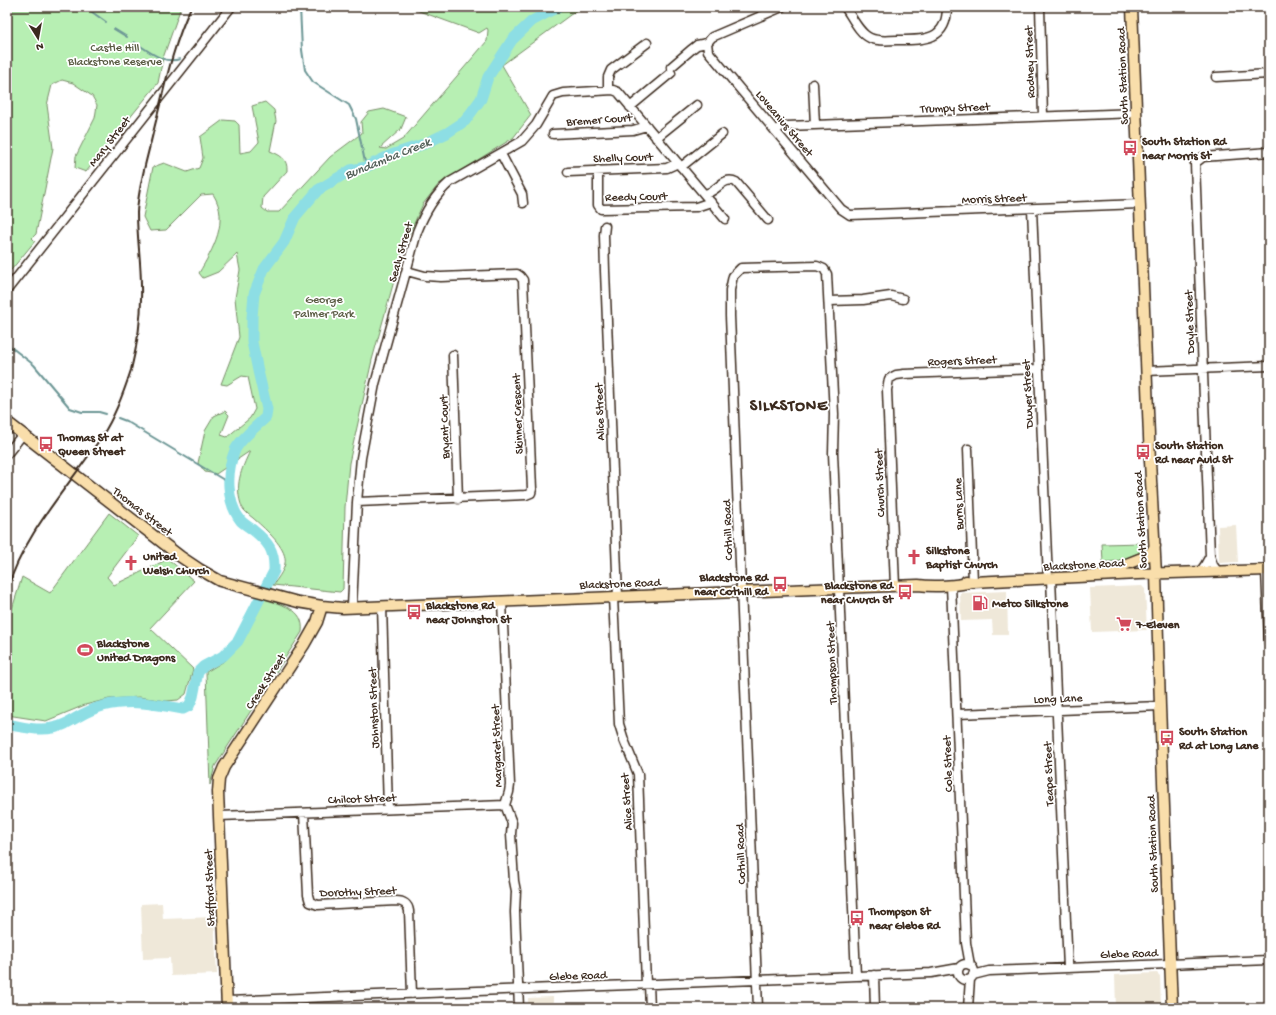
<svg xmlns="http://www.w3.org/2000/svg" width="1276" height="1015" viewBox="0 0 1276 1015" font-family="'Gochi Hand',sans-serif">
	<style>
		.built { fill: #efe8d9 }
		.green { fill: #b7efb3; stroke: #798c68 }
		.lines { fill: none; stroke-linecap: round; stroke-linejoin: round }
		.stream { stroke: #6c9695; stroke-width: 2 }
		.river { stroke: #8ddee4; stroke-width: 11 }
		.minor-casing { stroke: #3b2a1e; stroke-width: 11 }
		.major-casing { stroke: #3b2a1e; stroke-width: 13 }
		.minor { stroke: #fff; stroke-width: 8 }
		.major { stroke: #f9deab; stroke-width: 10 }
		.rail { stroke: #3b2a1e; stroke-width: 2 }
		.labels { text-anchor: middle; stroke-width: 3.5; stroke-linejoin: round; paint-order: stroke }
		.park-label { font-size: 12px; fill: #5a5b43; stroke: #fff }
		.street-label { font-size: 12px; fill: #3b2a1e; stroke: #fff }
		.poi-label { font-size: 12px; font-weight: bold; fill: #3b2a1e; stroke: #fff; text-anchor: start }
		.water-label { font-size: 13px; font-style: italic; fill: #546059; stroke: #fff }
		.district-label { font-size: 16px; font-weight: bold; letter-spacing: 1px; fill: #3b2a1e; stroke: #fff }
	</style>
	<rect width="100%" height="100%" fill="#fff"/>
	<filter id="ink" filterUnits="userSpaceOnUse"><feTurbulence type="fractalNoise" baseFrequency=".025" numOctaves="2"/><feDisplacementMap in="SourceGraphic" scale="8" xChannelSelector="R" yChannelSelector="G"/><feConvolveMatrix kernelMatrix="1 2 1 2 8 2 1 2 1" color-interpolation-filters="sRGB"/></filter>
	<g filter="url(#ink)">
		<path class="built" d="M1236 525 1238 562 1219 563 1218 526Z
			M1142 586 1145 589 1147 630 1092 632 1090 588Z
			M1007 591 1008 635H993L992 620 961 621 960 593Z
			M162 903 163 919 214 917 217 974 171 976 170 958 143 959 141 904Z
			M1157 973 1160 976 1161 1008H1116L1115 975Z
			M553 997V1008H528V998Z"/>
		<path class="green" d="M7 7H181L163 58 158 83 86 172 75 168 76 156 95 118 97 105 92 96 73 83 62 80 52 85 47 105 53 148 36 234 32 238 35 241 7 275Z
			M408 7H581L502 65 531 115 513 138 439 184 423 204 404 245 372 360 349 463 345 507 343 589 340 592 273 585C278 578 287 567 285 558 283 544 263 527 253 518 249 515 244 511 242 507 234 486 241 470 250 451L216 474 205 472 198 463 205 431 214 416 225 411 229 415 221 435 227 437 250 418 255 409 248 377 242 376 227 385 221 384 239 337 235 298 240 270 237 254 218 272 203 278 199 273C213 249 230 221 213 194L201 195 166 230 150 231 143 217 153 167 164 163 187 172 199 168 203 158 200 137 223 120 235 121 239 125 240 153 251 151 259 142 252 106 265 102 274 110 276 121 270 151C280 155 288 159 287 171L263 197 262 208 267 212H279L330 157 362 133 361 122 369 112 384 109 406 117 401 129 380 148 386 149 403 139 487 41 488 30 487 28 479 33Z
			M109 513 138 536 107 577 114 585 168 559 194 581 150 628 193 669 186 694 178 700 167 701 139 697 109 699 85 705 46 721 7 715V625L22 577 50 593Z
			M1143 543 1142 551 1140 552 1119 561 1103 562 1102 544Z
			M264 599C281 605 305 608 302 632L215 766 210 785 206 672 226 660 242 642Z"/>
		<g class="lines">
			<path class="stream" d="M85 7 106 22
				M300 7 302 50 305 70 313 82 349 105 356 119 366 167
				M114 29 127 37
				M134 42C148 50 163 65 180 59
				M7 344 34 365 70 408 82 412H99L106 414
				M118 418 126 421 229 483"/>
			<path class="river" d="M7 724C25 728 47 733 65 724 79 717 87 710 103 706 130 699 156 704 183 709L189 706 193 697 198 672 204 666 223 656 238 641 274 571C275 550 268 542 253 530 249 527 244 524 241 521 226 502 226 472 235 450 240 439 258 425 266 417L267 409 258 371 252 342V317L254 294 264 269 284 242 295 217 318 190 351 170 366 167 391 155 424 144 447 133 465 121 481 99 488 77 512 40 532 21 558 7"/>
			<defs>
				<path id="minor" d="M845 7C852 17 859 33 870 38 879 42 888 40 897 40 924 40 947 41 947 7
					M1040 7 1043 116
					M707 43 708 51 841 209 850 215 1140 204
					M671 67 692 49 697 45 707 43 712 37 782 7
					M1216 77 1269 74
					M813 84 815 125
					M608 89V77L611 70 647 43
					M630 107 671 73
					M775 131 782 126H787L1136 113
					M553 134 633 130 647 126
					M656 138 697 105
					M501 154 522 194 523 203
					M681 167 722 134
					M598 170V205L601 209 696 207 711 202
					M568 172 667 168 678 163
					M704 194C717 193 723 175 736 182L768 220
					M1032 209 1048 579
					M605 226 604 235 605 271 618 597
					M7 290 231 7
					M829 301 863 300 891 296 903 299
					M453 355 458 499
					M1146 371 1269 366
					M968 449 973 582
					M7 454 23 434
					M357 502 526 495 531 493 532 489 523 280 520 276 517 274 441 277 425 276 407 271
					M1266 570 1269 643
					M1200 572 1205 565 1210 556
					M1218 572 1213 565 1210 556 1195 163 1203 157 1269 152
					M1051 579 1068 968
					M951 585 966 943 970 965
					M895 586 887 390 889 379 896 375 904 374 1038 369
					M613 597 619 724 624 740 638 774 646 984
					M502 601 510 785 509 792 505 805 512 823 511 834 514 881 516 891 515 912 519 1008
					M382 606 388 809
					M352 607 357 502 361 458 375 384 417 232C424 214 435 195 450 182L522 141 536 125 553 96 563 93 613 90 618 92 725 219
					M957 714 1160 706
					M304 813 308 895 310 902 318 905 396 901C403 901 408 904 409 911L412 994
					M219 816 505 805
					M958 972a8 8 0 1 1 16 0a8 8 0 1 1-16 0Z
					M874 975 875 1008
					M973 975 989 971 1269 960
					M649 984 650 1008
					M227 1001 931 973 959 968
					M758 1008 730 316V290L733 276 741 268 817 266 824 269 827 274 834 414 833 453 856 976
					M968 1008 970 979"/>
				<path id="major" d="M1132 7 1150 461 1156 574 1160 706 1172 1008
					M7 422 181 557 199 569 220 581 298 602 322 606 343 608 839 588 918 585C933 587 957 586 972 582
					M1113 575 1119 567 1147 556 1152 551 1155 546
					M966 581 973 582 1138 574 1269 570
					M227 1008 218 792 219 779 224 767 304 645 317 622 322 606"/>
			</defs>
			<use href="#minor" class="minor-casing"/>
			<use href="#major" class="major-casing"/>
			<use href="#minor" class="minor"/>
			<use href="#major" class="major"/>
			<path class="rail" d="M7 590C25 531 69 487 102 436 115 416 124 392 131 370 138 342 142 314 141 286 141 261 137 238 137 213 138 187 147 159 153 133 164 90 172 47 191 7
				M7 963 9 1008"/>
		</g>
	</g>
	<defs>
		<symbol id="bus-bare" viewBox="-9 -9 18 18"><path d="M-5-6H5V4H4V6H2V4H-2V6H-4V4H-5ZM-3.5-4V0h7V-4ZM-3.5 1.2v1.5H-2V1.2ZM2 1.2v1.5H3.5V1.2Z" fill="#d1495b" stroke="#fff" stroke-width="2.5" paint-order="stroke"/></symbol>
		<symbol id="church-bare" viewBox="-9 -9 18 18"><path d="M-1.2-6h2.4v3.5h3.3v2.4h-3.3V6h-2.4V-.1h-3.3v-2.4h3.3Z" fill="#d1495b" stroke="#fff" stroke-width="2.5" paint-order="stroke"/></symbol>
		<symbol id="fuel-bare" viewBox="-9 -9 18 18"><path d="M-5.5-6h7V0h2V4h1.3V-2.5L3-4.5l.8-.8L6-3V5H2.5V1h-1V6h-7ZM-4.2-4.7v3.2H.2V-4.7Z" fill="#d1495b" stroke="#fff" stroke-width="2.5" paint-order="stroke"/></symbol>
		<symbol id="supermarket-bare" viewBox="-9 -9 18 18"><path d="M-6-5.5h2.5l.6 2H6L4.5 2H-2.5L-4.4-4H-6ZM-1.5 3.2a1.3 1.3 0 1 0 .1 0ZM3 3.2a1.3 1.3 0 1 0 .1 0Z" fill="#d1495b" stroke="#fff" stroke-width="2.5" paint-order="stroke"/></symbol>
		<symbol id="stadium-bare" viewBox="-9 -9 18 18"><path d="M0-5a6.5 5 0 1 0 0 10a6.5 5 0 1 0 0-10ZM-3.5-1.8h7v3.6h-7Z" fill="#d1495b" stroke="#fff" stroke-width="2.5" paint-order="stroke"/></symbol>
	</defs>
	<g fill-rule="evenodd">
		<use href="#bus-bare" x="1119" y="137" width="22" height="22"/>
		<use href="#bus-bare" x="35" y="433" width="22" height="22"/>
		<use href="#bus-bare" x="1132" y="441" width="22" height="22"/>
		<use href="#church-bare" x="903" y="546" width="22" height="22"/>
		<use href="#church-bare" x="120" y="552" width="22" height="22"/>
		<use href="#bus-bare" x="769" y="573" width="22" height="22"/>
		<use href="#bus-bare" x="894" y="581" width="22" height="22"/>
		<use href="#fuel-bare" x="969" y="592" width="22" height="22"/>
		<use href="#bus-bare" x="403" y="601" width="22" height="22"/>
		<use href="#supermarket-bare" x="1113" y="613" width="22" height="22"/>
		<use href="#stadium-bare" x="74" y="639" width="22" height="22"/>
		<use href="#bus-bare" x="1156" y="727" width="22" height="22"/>
		<use href="#bus-bare" x="846" y="907" width="22" height="22"/>
	</g>
	<g class="labels">
		<g class="park-label">
			<text x="115" y="51">Castle Hill<tspan x="115" dy="14">Blackstone Reserve</tspan></text>
			<text x="324" y="303">George<tspan x="324" dy="14">Palmer Park</tspan></text>
		</g>
		<g class="street-label">
			<text transform="translate(1029 62) rotate(-92)" y="4">Rodney Street</text>
			<text transform="translate(1122 76) rotate(-92)" y="4">South Station Road</text>
			<text transform="translate(955 107) rotate(-2)" y="4">Trumpy Street</text>
			<text transform="translate(599 119) rotate(-4)" y="4">Bremer Court</text>
			<text transform="translate(785 123) rotate(50)" y="4">Loveanius Street</text>
			<text transform="translate(109 141) rotate(-52)" y="4">Mary Street</text>
			<text transform="translate(623 157) rotate(-2)" y="4">Shelly Court</text>
			<text transform="translate(636 196) rotate(-1)" y="4">Reedy Court</text>
			<text transform="translate(994 198) rotate(-2)" y="4">Morris Street</text>
			<text transform="translate(400 252) rotate(-74)" y="4">Sealy Street</text>
			<text transform="translate(1189 322) rotate(-92)" y="4">Doyle Street</text>
			<text transform="translate(962 360) rotate(-2)" y="4">Rogers Street</text>
			<text transform="translate(1027 394) rotate(-93)" y="4">Dwyer Street</text>
			<text transform="translate(599 412) rotate(-92)" y="4">Alice Street</text>
			<text transform="translate(517 414) rotate(-92)" y="4">Skinner Crescent</text>
			<text transform="translate(444 427) rotate(-92)" y="4">Bryant Court</text>
			<text transform="translate(879 483) rotate(-92)" y="4">Church Street</text>
			<text transform="translate(958 504) rotate(-92)" y="4">Burns Lane</text>
			<text transform="translate(143 511) rotate(38)" y="4">Thomas Street</text>
			<text transform="translate(1140 520) rotate(-93)" y="4">South Station Road</text>
			<text transform="translate(727 530) rotate(-92)" y="4">Cothill Road</text>
			<text transform="translate(1084 564) rotate(-3)" y="4">Blackstone Road</text>
			<text transform="translate(620 583) rotate(-2)" y="4">Blackstone Road</text>
			<text transform="translate(831 663) rotate(-92)" y="4">Thompson Street</text>
			<text transform="translate(265 681) rotate(-57)" y="4">Creek Street</text>
			<text transform="translate(1058 698) rotate(-2)" y="4">Long Lane</text>
			<text transform="translate(373 708) rotate(-92)" y="4">Johnston Street</text>
			<text transform="translate(496 746) rotate(-92)" y="4">Margaret Street</text>
			<text transform="translate(947 764) rotate(-92)" y="4">Cole Street</text>
			<text transform="translate(1048 774) rotate(-92)" y="4">Teape Street</text>
			<text transform="translate(362 798) rotate(-2)" y="4">Chilcot Street</text>
			<text transform="translate(626 802) rotate(-94)" y="4">Alice Street</text>
			<text transform="translate(1152 844) rotate(-92)" y="4">South Station Road</text>
			<text transform="translate(740 854) rotate(-92)" y="4">Cothill Road</text>
			<text transform="translate(209 888) rotate(-92)" y="4">Stafford Street</text>
			<text transform="translate(358 891) rotate(-2)" y="4">Dorothy Street</text>
			<text transform="translate(1129 953) rotate(-2)" y="4">Glebe Road</text>
			<text transform="translate(578 975) rotate(-2)" y="4">Glebe Road</text>
		</g>
		<g class="poi-label">
			<text x="1142" y="145">South Station Rd<tspan x="1142" dy="14">near Morris St</tspan></text>
			<text x="58" y="441">Thomas St at<tspan x="58" dy="14">Queen Street</tspan></text>
			<text x="1155" y="449">South Station<tspan x="1155" dy="14">Rd near Auld St</tspan></text>
			<text x="926" y="554">Silkstone<tspan x="926" dy="14">Baptist Church</tspan></text>
			<text x="143" y="560">United<tspan x="143" dy="14">Welsh Church</tspan></text>
			<text x="768" y="581" text-anchor="end">Blackstone Rd<tspan x="768" dy="14">near Cothill Rd</tspan></text>
			<text x="893" y="589" text-anchor="end">Blackstone Rd<tspan x="893" dy="14">near Church St</tspan></text>
			<text x="992" y="607">Metco Silkstone</text>
			<text x="426" y="609">Blackstone Rd<tspan x="426" dy="14">near Johnston St</tspan></text>
			<text x="1136" y="628">7-Eleven</text>
			<text x="97" y="647">Blackstone<tspan x="97" dy="14">United Dragons</tspan></text>
			<text x="1179" y="735">South Station<tspan x="1179" dy="14">Rd at Long Lane</tspan></text>
			<text x="869" y="915">Thompson St<tspan x="869" dy="14">near Glebe Rd</tspan></text>
		</g>
		<g class="water-label">
			<text transform="translate(387 157) rotate(-22)" y="5">Bundamba Creek</text>
		</g>
		<g class="district-label">
			<text x="789" y="410">SILKSTONE</text>
		</g>
	</g>
	<rect width="1276" height="1015" fill="none" stroke="#fff" stroke-width="24"/>
	<rect x="12" y="12" width="1252" height="991" fill="none" stroke="#3b2a1e" stroke-width="1.5" filter="url(#ink)"/>
	<g transform="translate(38 38) rotate(169)" stroke="#ffffff" stroke-width="3" paint-order="stroke">
	<path d="M0-3L7 15L0 10L-7 15Z" fill="#3b2a1e"/>
	<text y="-6" font-size="11" font-weight="bold" text-anchor="middle" fill="#3b2a1e">N</text>
	</g>
</svg>
